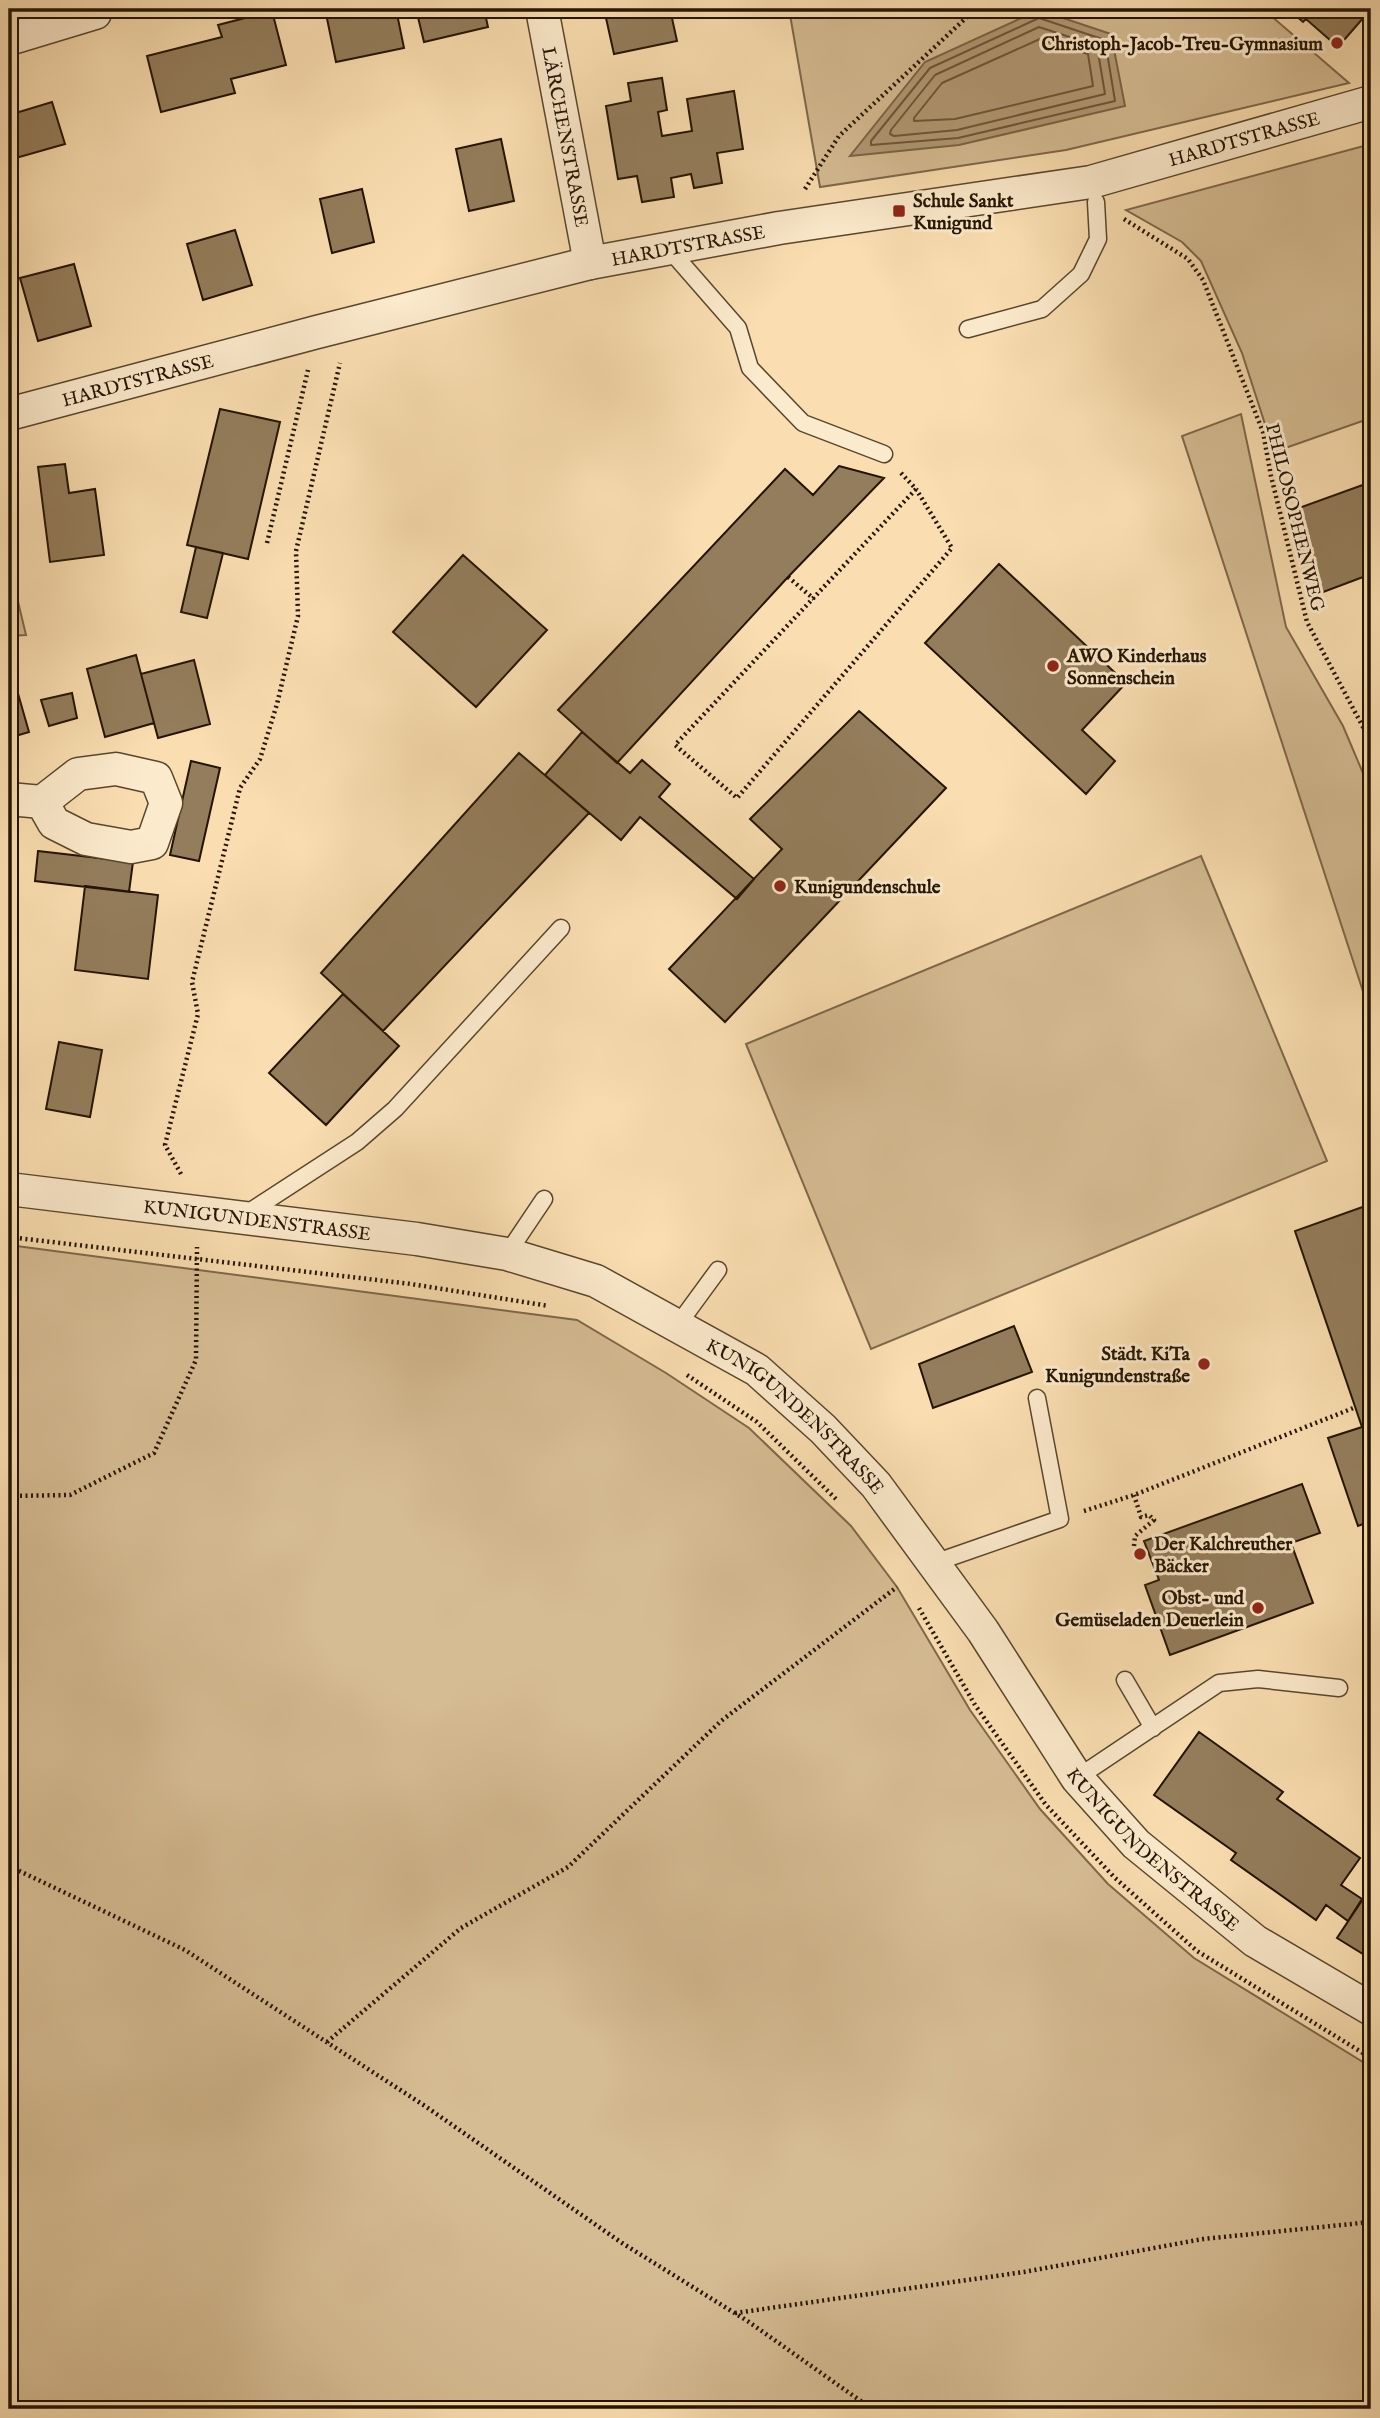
<svg xmlns="http://www.w3.org/2000/svg" width="1380" height="2418" viewBox="0 0 1380 2418" font-family="'IM FELL English',serif">
	<style>
		.green { fill: #d6bc93; stroke: #7e684a; stroke-width: 2 }
		.water { fill: #b29975; stroke: #7a6446; stroke-width: 2 }
		.lines { fill: none; stroke-linecap: round; stroke-linejoin: round }
		.shore { stroke: #6c563a; stroke-width: 2 }
		.building { fill: #947d5c; stroke: #251400; stroke-width: 2 }
		.lane-casing { stroke: #5a462c; stroke-width: 19 }
		.street-casing { stroke: #5a462c; stroke-width: 35 }
		.path { stroke: #251400; stroke-width: 4.5; stroke-dasharray: 2 3.5; stroke-linecap: butt }
		.lane { stroke: #fceacc; stroke-width: 16 }
		.street { stroke: #fceacc; stroke-width: 32 }
		.poi-dot { fill: #8f2418; stroke: #fceacc; stroke-width: 2.5 }
		.labels { text-anchor: middle; stroke-width: 6; stroke-linejoin: round; paint-order: stroke }
		.poi-label { font-size: 19px; font-weight: bold; fill: #251400; stroke: #fceacc; text-anchor: start }
		.street-label { font-size: 19px; fill: #251400; stroke: #fceacc }
	</style>
	<rect width="100%" height="100%" fill="#fadeb1"/>
	<filter id="stains"><feTurbulence type="fractalNoise" baseFrequency=".00286" numOctaves="4"/><feColorMatrix values="0 0 0 0 .2 0 0 0 0 .09 0 0 0 0 .02 0 0 0 .5 -.17"/></filter>
	<radialGradient id="worn" r=".72"><stop offset=".6" stop-color="#630" stop-opacity="0"/><stop offset="1" stop-color="#630" stop-opacity=".3"/></radialGradient>
	<path class="green" d="M789 9H1263L1349 83 1066 150 820 187Z
		M1371 144V418L1274 452 1242 353 1201 261 1182 242 1126 210Z
		M1241 414 1286 627 1343 726 1371 792V1016L1182 436Z
		M9 564 26 635 9 636Z
		M1201 856 1327 1161 871 1349 746 1044Z
		M9 1245 577 1320 666 1373 749 1428 851 1526 897 1587 970 1710 1040 1809 1108 1884 1194 1958 1371 2067V2409H9Z"/>
	<path class="water" d="M1039 10 1111 34 1125 106 959 145 850 156 925 62Z"/>
	<g class="lines">
		<path class="shore" d="M1039 18 1105 40 1115 101 958 138 871 145V141L930 68Z
			M1039 27 1097 46 1105 94 957 130 894 136 890 134 891 130 935 75Z
			M1040 39 1088 54 1093 86 955 119 914 121V118L942 83Z"/>
	</g>
	<path class="building" d="M325 9H396L404 48 336 62Z
		M416 9H484L488 27 424 42Z
		M604 9H670L677 41 614 54Z
		M1288 9H1371L1338 47 1306 19 1303 22Z
		M272 11 286 65 231 79 235 93 161 112 147 56 222 37 218 25Z
		M662 78 667 110 658 112 662 136 692 131 687 99 734 91 743 149 717 153 722 183 694 188 691 174 671 178 674 197 642 202 637 176 618 179 606 106 631 101 628 83Z
		M52 102 65 144 9 160V115Z
		M501 139 514 201 469 211 456 149Z
		M362 189 374 242 332 253 320 199Z
		M235 230 252 285 203 300 187 244Z
		M74 264 91 326 38 341 20 278Z
		M220 409 280 422 248 559 187 545Z
		M65 464 69 493 95 489 104 555 50 562 38 467Z
		M839 466 884 478 788 577 617 763 558 710 785 469 813 495Z
		M1371 482V574L1318 594 1288 512Z
		M196 547 223 553 207 618 181 612Z
		M463 555 547 630 476 707 393 632Z
		M999 564 1126 683 1082 730 1115 761 1086 794 925 643Z
		M136 655 154 723 105 737 87 669Z
		M194 660 210 724 158 738 141 674Z
		M15 683 29 732 9 738V684Z
		M72 693 77 718 49 726 41 700Z
		M859 711 946 788 725 1022 669 969 782 849 750 819Z
		M582 732 630 773 642 760 670 784 659 797 754 879 737 899 640 817 621 840 545 775Z
		M519 753 589 813 383 1031 321 973Z
		M191 761 220 768 199 861 170 855Z
		M38 851 133 862 129 892 35 881Z
		M85 886 158 895 148 979 75 970Z
		M343 994 399 1046 326 1125 269 1073Z
		M59 1042 102 1050 90 1117 46 1109Z
		M1371 1204V1521L1358 1526 1328 1438 1362 1427 1295 1231Z
		M1014 1326 1032 1372 933 1408 919 1364Z
		M1302 1484 1320 1533 1291 1543 1313 1603 1170 1655 1145 1585 1159 1580 1144 1541Z
		M1199 1732 1283 1792 1277 1799 1360 1858 1341 1885 1362 1899 1348 1921 1326 1905 1316 1920 1231 1860 1236 1853 1154 1795Z
		M1371 1887V1959L1337 1938Z"/>
	<g class="lines">
		<defs>
			<path id="lane" d="M669 249 738 328 750 368 803 423 884 454
				M968 329 1042 309 1081 274 1098 239 1096 202
				M243 1216 357 1142 395 1109 561 928
				M507 1254 544 1199
				M677 1326 718 1270
				M934 1563 1060 1519 1037 1398
				M1125 1680 1153 1728
				M1077 1778 1219 1683 1258 1679 1339 1688"/>
			<g id="street">
				<path id="s1" d="M542 9 590 263"/>
				<path d="M9 39 95 13 94 9"/>
				<path id="s2" d="M9 414 317 332 590 263 779 228 1091 182 1371 102"/>
				<path d="M9 799 42 802 78 774 116 769 156 778 166 803 152 843 131 847 86 839 54 823 42 802"/>
				<path id="s3" d="M9 1189 417 1239 507 1254 596 1281 757 1370 823 1429 876 1485 983 1631 1077 1778 1136 1844 1255 1941 1371 2009"/>
			</g>
		</defs>
		<use href="#lane" class="lane-casing"/>
		<use href="#street" class="street-casing"/>
		<path class="path" d="M805 189 839 136 967 17 969 9
			M1124 219 1188 259 1203 280 1263 432 1271 476 1307 622 1371 742
			M901 473 916 489 675 745 737 798 952 548 916 489
			M267 543 308 370
			M788 577 814 599
			M181 1174 165 1145 198 1014 192 982 240 788 260 759 277 704 298 616 296 551 340 363
			M9 1237 411 1284 549 1306
			M687 1375 757 1422 836 1499
			M9 1496 70 1495 154 1453 196 1360 197 1247
			M1084 1511 1134 1495 1356 1407
			M1134 1546 1135 1536 1154 1520 1149 1515 1141 1517 1134 1495
			M919 1608 975 1705 1046 1805 1114 1877 1197 1951 1371 2058
			M9 1866 185 1950 425 2106 622 2243 749 2322 872 2409
			M327 2042 461 1928 568 1867 721 1721 897 1587
			M735 2313 1024 2272 1203 2239 1371 2222"/>
		<use href="#lane" class="lane"/>
		<use href="#street" class="street"/>
	</g>
	<g class="poi-dot">
		<circle cx="1337" cy="43" r="7"/>
		<rect x="892" y="204" width="14" height="14" rx="3.5"/>
		<circle cx="1053" cy="666" r="7"/>
		<circle cx="780" cy="886" r="7"/>
		<circle cx="1204" cy="1364" r="7"/>
		<circle cx="1140" cy="1554" r="7"/>
		<circle cx="1258" cy="1608" r="7"/>
	</g>
	<g class="labels">
		<g class="poi-label">
			<text x="1323" y="50" text-anchor="end">Christoph-Jacob-Treu-Gymnasium</text>
			<text x="913" y="207">Schule Sankt<tspan x="913" dy="22">Kunigund</tspan></text>
			<text x="1067" y="662">AWO Kinderhaus<tspan x="1067" dy="22">Sonnenschein</tspan></text>
			<text x="794" y="893">Kunigundenschule</text>
			<text x="1190" y="1360" text-anchor="end">Städt. KiTa<tspan x="1190" dy="22">Kunigundenstraße</tspan></text>
			<text x="1154" y="1550">Der Kalchreuther<tspan x="1154" dy="22">Bäcker</tspan></text>
			<text x="1244" y="1604" text-anchor="end">Obst- und<tspan x="1244" dy="22">Gemüseladen Deuerlein</tspan></text>
		</g>
		<g class="street-label">
			<text dy="7" stroke="none"><textPath href="#s1" startOffset="130">LÄRCHENSTRASSE</textPath></text>
			<text dy="7" stroke="none"><textPath href="#s2" startOffset="1267">HARDTSTRASSE</textPath></text>
			<text dy="7" stroke="none"><textPath href="#s2" startOffset="700">HARDTSTRASSE</textPath></text>
			<text dy="7" stroke="none"><textPath href="#s2" startOffset="133">HARDTSTRASSE</textPath></text>
			<text transform="translate(1296 517) rotate(76)" y="7">PHILOSOPHENWEG</text>
			<text dy="7" stroke="none"><textPath href="#s3" startOffset="250">KUNIGUNDENSTRASSE</textPath></text>
			<text dy="7" stroke="none"><textPath href="#s3" startOffset="838">KUNIGUNDENSTRASSE</textPath></text>
			<text dy="7" stroke="none"><textPath href="#s3" startOffset="1405">KUNIGUNDENSTRASSE</textPath></text>
		</g>
	</g>
	<rect width="1380" height="2418" fill="none" stroke="#fadeb1" stroke-width="35"/>
	<rect x="10" y="10" width="1359" height="2397" fill="none" stroke="#251400" stroke-width="3.5"/>
	<rect x="18" y="18" width="1345" height="2383" fill="none" stroke="#251400" stroke-width="2"/>
	<rect width="100%" height="100%" filter="url(#stains)"/>
	<rect width="100%" height="100%" fill="url(#worn)"/>
</svg>
